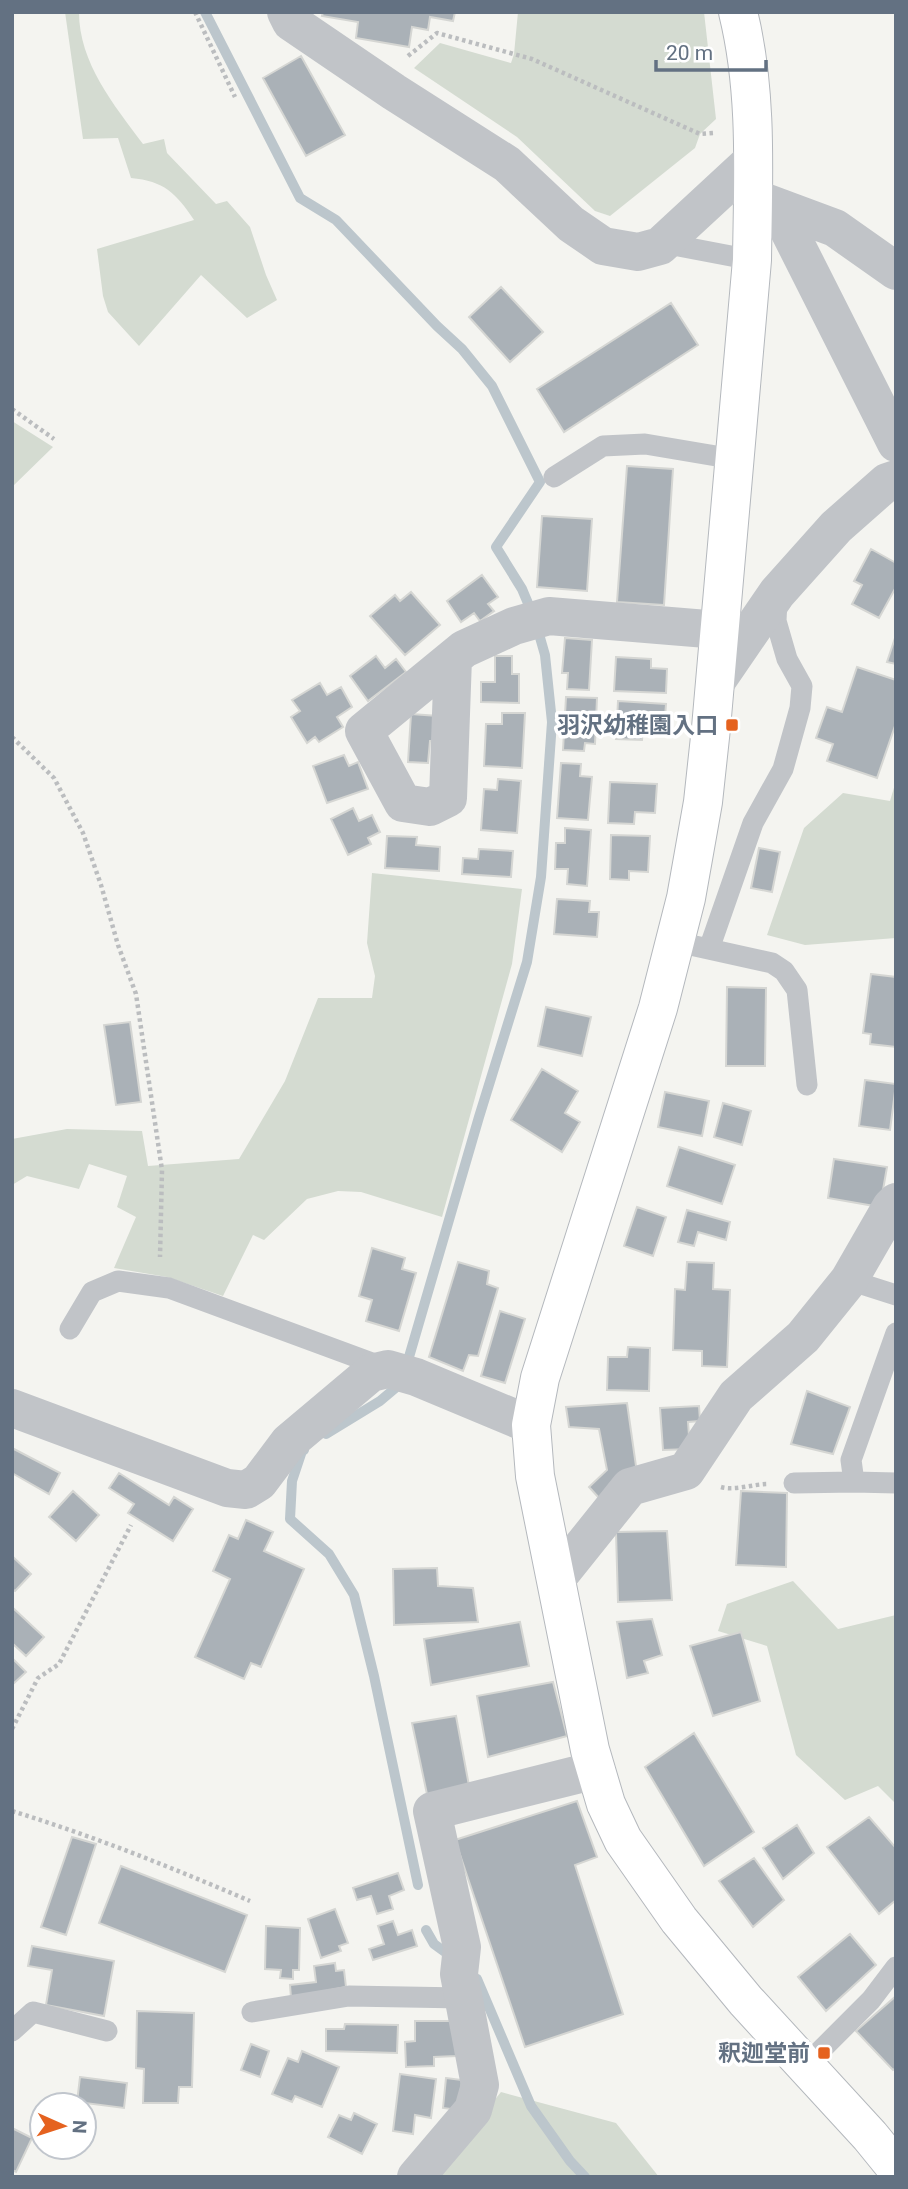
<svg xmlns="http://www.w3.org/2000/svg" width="908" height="2189" viewBox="0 0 908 2189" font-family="Roboto,'Noto Sans JP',sans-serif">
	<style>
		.green { fill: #d4dbd1 }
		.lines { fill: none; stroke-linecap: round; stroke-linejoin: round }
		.stream { stroke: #bcc6cc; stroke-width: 10 }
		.building { fill: #aab1b7; stroke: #d5d6d3; stroke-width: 2 }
		.secondary-casing { stroke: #b4b8bd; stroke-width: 40 }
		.path { stroke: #bbbdbf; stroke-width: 4.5; stroke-dasharray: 3.5 3.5; stroke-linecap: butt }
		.lane { stroke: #c1c4c8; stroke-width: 21 }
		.street { stroke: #c1c4c8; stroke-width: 38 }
		.secondary { stroke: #fff; stroke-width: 38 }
		.poi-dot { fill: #e5621f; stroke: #fff; stroke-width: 2.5 }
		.labels { text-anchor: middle; stroke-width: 7; stroke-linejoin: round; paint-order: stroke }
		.poi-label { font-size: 23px; font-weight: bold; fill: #637182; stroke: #fff; text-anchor: end }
	</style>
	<rect width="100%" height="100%" fill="#f4f4f0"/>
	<path class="green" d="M65 12H79C79 63 114 105 143 144L164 139 167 153 216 204 227 201 250 227 266 275 277 300 247 318 201 275 139 346 108 312 103 296 97 249 194 220C176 193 164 181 131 178L118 138 83 139Z
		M518 12H704L716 119 700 134 695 148 610 216 595 211 517 137 414 68 440 43 511 63 514 54Z
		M12 421 53 447 12 487Z
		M896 781V938L805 945 767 935 804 828 843 793 890 801Z
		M372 873 522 889 512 964 442 1217 361 1192 338 1191 307 1199 264 1240 253 1235 223 1296 167 1277 114 1268 136 1217 117 1207 127 1176 89 1164 79 1189 27 1176 12 1185V1139L67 1129 142 1131 148 1166 239 1159 285 1081 318 998H372L375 976 367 943Z
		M793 1581 838 1629 896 1615V1804L878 1786 845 1800 796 1755 767 1646 718 1631 727 1604Z
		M501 2092 616 2123 659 2177H432Z"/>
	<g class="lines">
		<path class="stream" d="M205 12 300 198 336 220 437 326 462 349 492 386 540 482 496 547 522 589 530 608
			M409 1357 479 1117 527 962 541 877 552 722 545 655 539 634
			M326 1434 380 1401 399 1385
			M304 1450 302 1451 292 1481 290 1519 329 1554 354 1595 374 1676 418 1885
			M426 1930 434 1944 445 1952
			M477 1979 531 2106 570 2161 585 2177"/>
	</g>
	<path class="building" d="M323 12H455L453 21 430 17 428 30 412 27 409 47 356 38 358 22 322 16Z
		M301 56 345 135 306 156 263 78Z
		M501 287 543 332 510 362 469 317Z
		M671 303 698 345 564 432 537 389Z
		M627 466 673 469 664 605 617 602Z
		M542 516 592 519 587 591 537 587Z
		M871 549 896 563V587L879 618 852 604 862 585 854 581Z
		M482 575 498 597 488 604 494 611 480 621 474 613 461 622 447 601Z
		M411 592 440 625 405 655 370 616 395 595 400 601Z
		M896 635V664L887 662Z
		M565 638 592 640 589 690 567 689 568 673H562Z
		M376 656 385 668 396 659 406 672 368 701 350 676Z
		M495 656H512V674H519V703L481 702V682H495Z
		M616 657 651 659V668L667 669 666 693 614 691Z
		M857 667 896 680V723L877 778 827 761 833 744 816 738 827 707 842 712Z
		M320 683 327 695 341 687 352 707 337 717 343 727 319 742 315 737 307 743 291 717 300 711 292 700Z
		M566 697 597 698 595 744 585 743 584 751 563 750Z
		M618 701 666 704 664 730 643 729 642 740 616 739Z
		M502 713H525L522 768 484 766 486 724H502Z
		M411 714 438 716 436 741H430L428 763 408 762Z
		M344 755 349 766 358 762 368 789 327 803 313 766Z
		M561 763 581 764 580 776 592 777 588 820 557 818Z
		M498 779 521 781 517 833 481 830 484 789 497 790Z
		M610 782 657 784 655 813 635 812 634 824 608 823Z
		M353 808 359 821 372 815 380 832 368 838 371 844 348 855 331 819Z
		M565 828 591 830 587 886 567 884 568 869H555L556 843H565Z
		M611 835 650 836 648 872 629 871V880L610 879Z
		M387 836 417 837 416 845 440 847 439 871 385 868Z
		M759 848 780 852 772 892 751 888Z
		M479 849 513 851 511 877 462 874 463 858 478 859Z
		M557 899 590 901 589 912H599L597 937 554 934Z
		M871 974 896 977V1047L870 1044 871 1034 863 1033Z
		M727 987 766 988 765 1066H726Z
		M546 1007 591 1017 582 1056 538 1046Z
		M130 1022 141 1102 116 1105 104 1025Z
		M542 1069 578 1091 565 1113 580 1122 562 1152 511 1120Z
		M865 1080 896 1084 890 1130 859 1126Z
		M665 1092 709 1101 702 1136 658 1127Z
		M723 1103 751 1111 742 1145 714 1137Z
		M679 1147 735 1165 722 1204 667 1186Z
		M834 1159 887 1167 880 1207 828 1198Z
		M637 1207 666 1217 653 1256 624 1246Z
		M687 1210 730 1222 726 1240 698 1232 694 1246 678 1242Z
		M372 1248 405 1258 402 1269 416 1273 399 1331 366 1321 372 1300 359 1296Z
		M458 1262 489 1271 487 1284 498 1288 478 1356 469 1355 463 1371 429 1357Z
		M687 1262 714 1263 713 1289 730 1290 727 1367 702 1366V1351L673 1350 675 1289 685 1290Z
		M500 1311 525 1319 505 1383 481 1376Z
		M628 1347 650 1348 649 1391 607 1390 608 1357H627Z
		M807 1391 850 1407 833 1454 791 1444Z
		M627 1403 636 1466 600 1499 589 1487 607 1470 599 1429 569 1427 566 1407Z
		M699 1406 700 1421 688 1422 690 1449 663 1450 660 1408Z
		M12 1448 60 1473 49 1494 12 1473Z
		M119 1473 169 1505 174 1497 193 1509 173 1541 128 1513 134 1504 109 1488Z
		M73 1491 99 1515 76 1541 49 1517Z
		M741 1491 787 1493 786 1567 736 1565Z
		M246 1520 273 1532 264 1551 304 1569 261 1667 251 1663 244 1679 195 1657 230 1579 213 1571 229 1535 238 1539Z
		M667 1531 672 1600 618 1602 616 1532Z
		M12 1556 31 1574 15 1591 12 1589Z
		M437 1568 438 1586 473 1588 478 1622 394 1625 393 1569Z
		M12 1607 44 1637 26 1656 12 1643Z
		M652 1619 662 1655 644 1661 648 1673 627 1678 617 1622Z
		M520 1622 529 1666 431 1685 424 1639Z
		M741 1632 760 1701 713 1716 690 1646Z
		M12 1658 26 1672 12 1685Z
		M553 1682 567 1736 488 1757 477 1696Z
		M456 1716 470 1791 428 1799 412 1723Z
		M694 1733 754 1832 704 1866 645 1767Z
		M577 1801 597 1857 575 1865 623 2014 525 2047 455 1840Z
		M869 1817 896 1848V1900L879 1914 827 1847Z
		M797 1825 814 1853 783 1879 763 1848Z
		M72 1837 96 1844 66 1935 41 1927Z
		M754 1858 784 1900 753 1927 719 1881Z
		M121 1866 247 1915 225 1972 99 1923Z
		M398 1873 404 1890 389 1896 393 1909 377 1914 371 1896 357 1900 353 1888Z
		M335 1909 348 1943 339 1946 341 1951 321 1958 308 1919Z
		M393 1921 398 1935 412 1930 417 1946 373 1960 369 1949 384 1944 378 1926Z
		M266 1926 300 1928 299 1970H293V1979L280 1978 281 1970 265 1969Z
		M850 1934 876 1965 826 2011 798 1977Z
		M32 1946 114 1961 104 2016 46 2005 52 1970 28 1966Z
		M335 1963 336 1971 344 1970 346 1987 291 1998 290 1985 316 1982 314 1966Z
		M896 1996V2068L893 2070 856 2031Z
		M137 2011 194 2013 192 2087H179L178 2103H143L144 2069 136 2068Z
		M415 2021H455L456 2056 434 2057V2066L406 2067 405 2042 415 2041Z
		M345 2024 398 2025 397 2053 326 2051V2029H344Z
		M251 2044 269 2051 260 2077 241 2070Z
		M302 2051 339 2067 322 2107 295 2096 292 2102 272 2094 288 2058 298 2062Z
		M400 2074 436 2079 431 2118 415 2115 413 2134 393 2131Z
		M80 2077 127 2083 124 2108 77 2102Z
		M446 2078 462 2080 459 2110 443 2108Z
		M354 2113 377 2124 362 2154 328 2137 339 2115 351 2120Z
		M12 2128 32 2138 16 2172 12 2170Z"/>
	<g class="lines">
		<defs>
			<path id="secondary" d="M738 12C758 93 753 178 752 260L711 728 703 802 686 898 658 1008 540 1378 531 1425 535 1476 590 1750 606 1804 623 1840 679 1920 746 2001 870 2136 896 2168"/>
		</defs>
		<use href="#secondary" class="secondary-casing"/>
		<path class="path" d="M195 12 235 97
			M408 56 437 33 532 59 700 134 714 133
			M12 409 54 439
			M12 737 54 778 83 833 101 885 118 945 136 994 162 1170 160 1257
			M721 1487C735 1491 753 1484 768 1484
			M12 1729 38 1678 59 1664 131 1525
			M12 1811C93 1836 173 1868 250 1901"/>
		<path class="lane" d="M663 243 752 260
			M554 477 603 446 645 444 734 459
			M695 946 772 963 784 971 797 990 807 1085
			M709 949 753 823 783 769 800 708 802 686 787 659 776 621 777 599
			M849 1280 896 1295
			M70 1329 92 1292 118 1281 169 1288 383 1367
			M896 1333 851 1460 854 1482 896 1483
			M794 1483 854 1482
			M252 2012 349 1996 463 1998
			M12 2031 33 2012 107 2031
			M805 2066 871 2000 896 1967"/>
		<path class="street" d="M286 12 291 22 394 92 507 164 571 224 603 246 638 252 660 246 753 160
			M765 202 835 228 896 271
			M777 207 896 443
			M453 658 448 798 430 807 403 803 364 731 464 649 514 626 549 616 719 630
			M716 682 777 593 836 527 887 482 896 479
			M12 1408 227 1488 246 1490 259 1482 289 1442 371 1373 388 1369 416 1377 531 1425
			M557 1578 630 1487 686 1471 736 1396 803 1337 849 1280 891 1207 896 1202
			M416 2177 473 2110 480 2085 459 1974 462 1947 432 1811 596 1770"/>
		<use href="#secondary" class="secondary"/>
	</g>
	<g class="poi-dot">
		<rect x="725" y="718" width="14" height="14" rx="3.5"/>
		<rect x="817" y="2046" width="14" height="14" rx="3.5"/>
	</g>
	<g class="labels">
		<g class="poi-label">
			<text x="718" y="733">羽沢幼稚園入口</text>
			<text x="810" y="2061">釈迦堂前</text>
		</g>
	</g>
	<rect width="908" height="2189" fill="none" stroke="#637182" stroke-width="28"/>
	<g transform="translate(63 2126) rotate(93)"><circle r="33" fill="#ffffff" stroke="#c1c6cd" stroke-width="2"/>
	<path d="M0-5L12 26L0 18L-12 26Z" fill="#e5621f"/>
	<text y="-10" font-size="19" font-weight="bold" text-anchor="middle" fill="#637182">N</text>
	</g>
	<path d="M656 60v10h110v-10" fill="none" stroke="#637182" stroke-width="3.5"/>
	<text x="666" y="60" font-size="21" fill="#637182" stroke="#ffffff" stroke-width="5" paint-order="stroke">20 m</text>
</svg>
